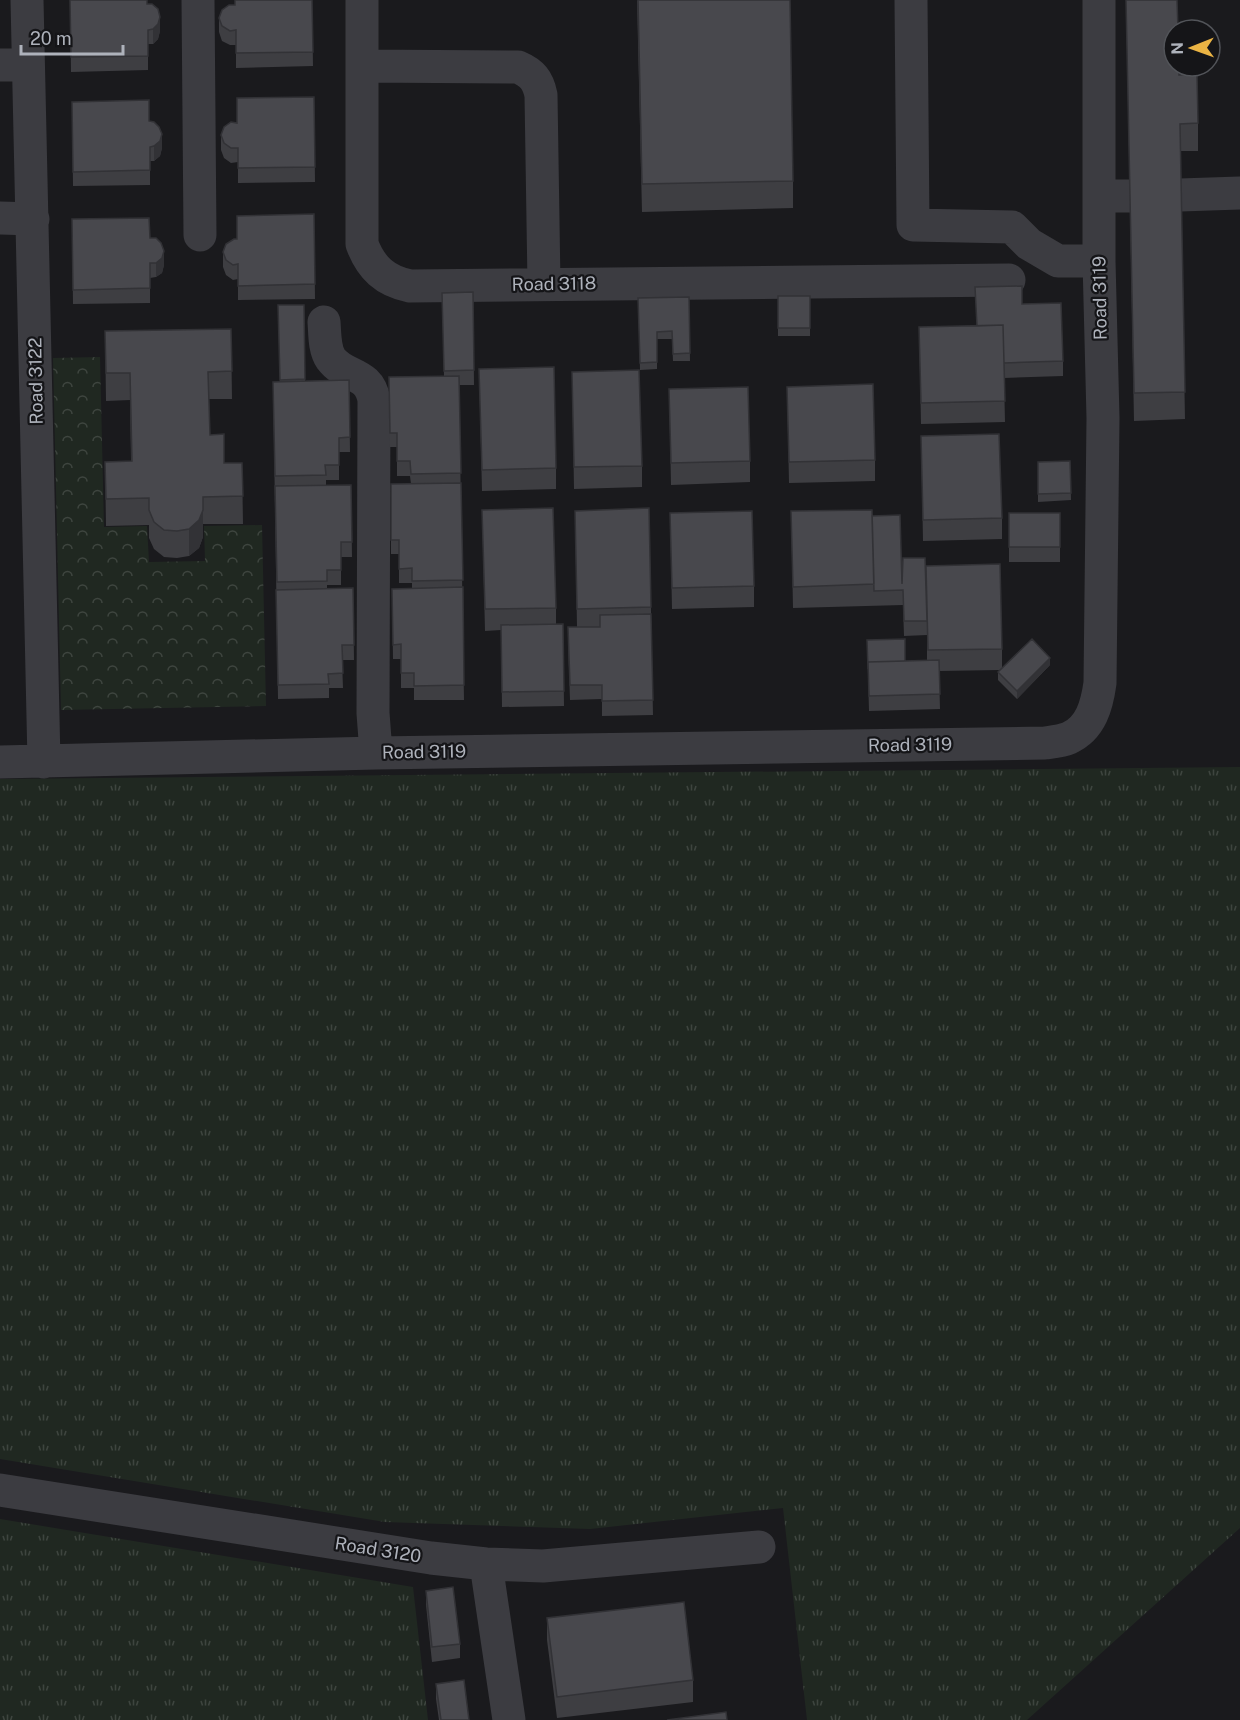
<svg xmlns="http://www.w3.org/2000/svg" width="1240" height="1720" viewBox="0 0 1240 1720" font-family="'Public Sans',sans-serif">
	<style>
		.grass { fill: url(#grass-tufts) }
		.forest { fill: url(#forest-crowns) }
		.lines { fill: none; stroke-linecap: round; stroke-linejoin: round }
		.minor { stroke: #3c3c41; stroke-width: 33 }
		.wall { fill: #3e3e42 }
		.shaded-wall { fill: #323236 }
		.building { fill: #48484d; stroke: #323236; stroke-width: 1.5 }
		.labels { text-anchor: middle; stroke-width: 4.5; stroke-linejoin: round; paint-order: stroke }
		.street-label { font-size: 18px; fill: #aeb2bb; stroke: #151518 }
	</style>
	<defs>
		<pattern id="grass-tufts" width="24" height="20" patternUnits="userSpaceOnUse" patternTransform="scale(1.5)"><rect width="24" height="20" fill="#202821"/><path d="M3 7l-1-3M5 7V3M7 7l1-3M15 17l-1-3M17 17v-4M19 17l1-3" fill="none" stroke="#3e453f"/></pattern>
		<pattern id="forest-crowns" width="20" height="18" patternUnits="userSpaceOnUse" patternTransform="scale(1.5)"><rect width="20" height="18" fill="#202821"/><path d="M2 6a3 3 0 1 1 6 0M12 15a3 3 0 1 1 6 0" fill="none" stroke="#3e453f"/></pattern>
	</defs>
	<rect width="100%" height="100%" fill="#1a1a1d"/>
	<path class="grass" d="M1240 767V1528L1027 1720H807L783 1508 590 1529 385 1522 0 1459V779Z
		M0 1519 413 1587 428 1720H0Z"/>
	<path class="forest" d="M100 357 104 527 147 526 149 562 205 561 204 526 262 525 266 706 61 710 53 358Z"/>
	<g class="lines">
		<path class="minor" d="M27 0 44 762
			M198 0 200 235
			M362 0V244C371 268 385 281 410 286L1009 280
			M911 0 913 225 1012 227 1029 244 1058 261H1099
			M0 65H27
			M362 66 518 67C532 73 538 80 541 95L544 284
			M1180 195 1240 193
			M1100 196H1130
			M0 218 33 219
			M324 322C325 333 324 349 331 359 345 378 369 371 374 400L373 713 376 753
			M0 762 376 753 1045 743C1052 742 1062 741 1069 738 1091 728 1097 705 1100 683L1103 418 1099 261V0
			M0 1490 431 1558 486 1564 543 1566 759 1547
			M486 1564 509 1720"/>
	</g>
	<path class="wall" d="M70 0 147 4 160 31 158 39 153 44H148V70L71 72Z
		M312 0 313 66 236 68V45H230L222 41 219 32V18L235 5Z
		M637 0 793 181V208L642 212Z
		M1126 0H1177L1179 75 1198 123V151H1180L1185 419 1134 421Z
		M314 97 315 182 238 183V162L231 163 224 158 221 150V135L237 123Z
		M72 102 149 121 162 148 160 156 154 161H150V185L73 186Z
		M314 214 315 299 238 300V279L233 280 226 275 223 267V252L237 239Z
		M72 219 150 238 164 265 162 273 156 277 150 278V303L73 304Z
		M473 292 474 385H459L464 700H414V688H401V659H393L392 589 412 588V583H399V554H391V484H411L410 476H397V447H390L389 377 444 376 442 293Z
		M778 296H810V336H778Z
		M689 297 690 361H673L672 339H657V369L640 370 638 298Z
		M1022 304 1063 361V376L1004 378 1005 422 921 424 919 327 976 326Z
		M278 305H304L305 381 349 380 350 452H339V480H326V486L351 485 352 557H341V585H327V589L353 588 354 660H342L343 688H329V698L278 699 273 382H280Z
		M231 329 232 399H209L210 435 224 463H242L243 524H203V537L199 548 189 556 177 558 164 557 154 549 149 538V525L106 526 105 462 131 461 130 400 106 401 105 331Z
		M479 369 556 468V489L482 491Z
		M572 372 642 466V487L574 489Z
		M787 387 875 460V481L789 483Z
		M669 389 750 461V482L671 485Z
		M921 436 1002 518V539L923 541Z
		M1070 461 1071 500 1038 502V462Z
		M649 508 653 715 602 716V699L570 700 568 642 577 627 575 511Z
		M482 510 556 608V624H563L564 706 502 707 501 630 485 631Z
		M791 511 872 516 902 584 926 567 1002 649V668L1050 665 1017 699 998 680V672L1000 670 939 671 940 709 869 711 867 640 905 661H927V635L904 636 903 605 793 608Z
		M670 513 754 586V607L672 609Z
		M1009 513H1060V562H1009Z
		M426 1591 460 1644V1658L432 1662 426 1605Z
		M547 1618 693 1680V1702L557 1718 547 1640Z
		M436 1684 469 1720H439L436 1699Z"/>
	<path class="shaded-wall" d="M160 17V31L158 39 153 44V29Z
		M162 134V148L160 156 154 161V146Z
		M164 251V265L162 273 156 277V263Z
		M203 510V537L199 548 189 556V529Z
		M1050 658V665L1017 699V691Z"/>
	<path class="building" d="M70 0H147V4H152L158 9 160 17 158 24 153 29 148 30V56L71 57Z
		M235 0H312L313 52 236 53V30L230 31 222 26 219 18 222 10 229 5H235Z
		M638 0H790L793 181 642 184Z
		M1126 0H1177L1178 30H1174V66H1179V75L1197 74 1198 123 1180 124 1185 392 1134 393Z
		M314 97 315 167 238 168V148H231L224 143 221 135 224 127 231 122 237 123V98Z
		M149 100V121L154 122 159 127 162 134 160 141 154 146 150 147V170L73 172 72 102Z
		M314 214 315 284 238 286V264L233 265 226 260 223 252 226 244 234 239H237V216Z
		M149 218 150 238H156L161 243 164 251 162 258 156 263H150V288L73 290 72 219Z
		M1022 286V304L1061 303 1063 361 1004 363 1003 325 977 326 975 287Z
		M473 292 474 370 444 371 442 293Z
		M778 296H810V328H778Z
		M689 297 690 353 673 354 672 331 657 332V362L640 363 638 298Z
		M278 305H304L305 379 280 380Z
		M1003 325 1005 401 921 403 919 327Z
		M231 329 232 371 208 372 210 435 224 434V463H242L243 496 203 497V510L199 520 189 529 177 531 164 530 154 522 149 510V498L106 499 105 462 132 461 130 373H106L105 331Z
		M554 367 556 468 482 470 479 369Z
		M639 370 642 466 574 467 572 372Z
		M459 376 461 473 411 474 410 461H397V433H390L389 377Z
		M349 380 350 437 339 438V465H325L326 475 275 476 273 382Z
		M873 384 875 460 789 462 787 387Z
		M748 387 750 461 671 463 669 389Z
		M999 434 1002 518 923 520 921 436Z
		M1070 461 1071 493 1038 494V462Z
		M461 483 463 580 412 581V568L399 569V540H391V484Z
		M351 485 352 542H341V570H327V581L277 582 275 486Z
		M553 508 556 608 485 609 482 510Z
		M649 508 651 607 577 609 575 511Z
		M872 510 874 584 793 587 791 511Z
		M752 511 754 586 672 588 670 513Z
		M1009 513H1060V547H1009Z
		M900 515 902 584 903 558H925L927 621H904L903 590 874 591 872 516Z
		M1000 564 1002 649 928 650 926 566Z
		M463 587 464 685 414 686V673H401V644L393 645 392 589Z
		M353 588 354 645H342L343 673 328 674 329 684 278 685 276 590Z
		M651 614 653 700 602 701V685H570L568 627H600V615Z
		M563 624 564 691 502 692 501 625Z
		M905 639V661L868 662V669L867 640Z
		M1032 639 1050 658 1017 691 998 672Z
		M939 660 940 694 869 696 868 662Z
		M453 1587 460 1644 432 1647 426 1591Z
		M684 1602 693 1680 557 1697 547 1618Z
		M464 1680 469 1720H441L436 1684Z
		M726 1712 727 1720H667Z"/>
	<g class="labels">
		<g class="street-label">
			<text transform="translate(554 284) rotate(-1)" y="6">Road 3118</text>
			<text transform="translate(1100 298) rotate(-91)" y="6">Road 3119</text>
			<text transform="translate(36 381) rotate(-91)" y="6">Road 3122</text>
			<text transform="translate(910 745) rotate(-1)" y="6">Road 3119</text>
			<text transform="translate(424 752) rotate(-1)" y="6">Road 3119</text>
			<text transform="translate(378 1550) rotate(9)" y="6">Road 3120</text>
		</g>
	</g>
	<g transform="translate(1192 48) rotate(269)"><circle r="28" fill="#151518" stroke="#525459" stroke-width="1.5"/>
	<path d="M0-4.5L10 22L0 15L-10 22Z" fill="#ebb444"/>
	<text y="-9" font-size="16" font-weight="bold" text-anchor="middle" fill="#aeb2bb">N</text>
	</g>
	<path d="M21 45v9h102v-9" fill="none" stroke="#aeb2bb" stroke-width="3"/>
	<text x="30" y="45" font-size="18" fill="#aeb2bb" stroke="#151518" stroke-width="4.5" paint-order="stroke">20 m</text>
</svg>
